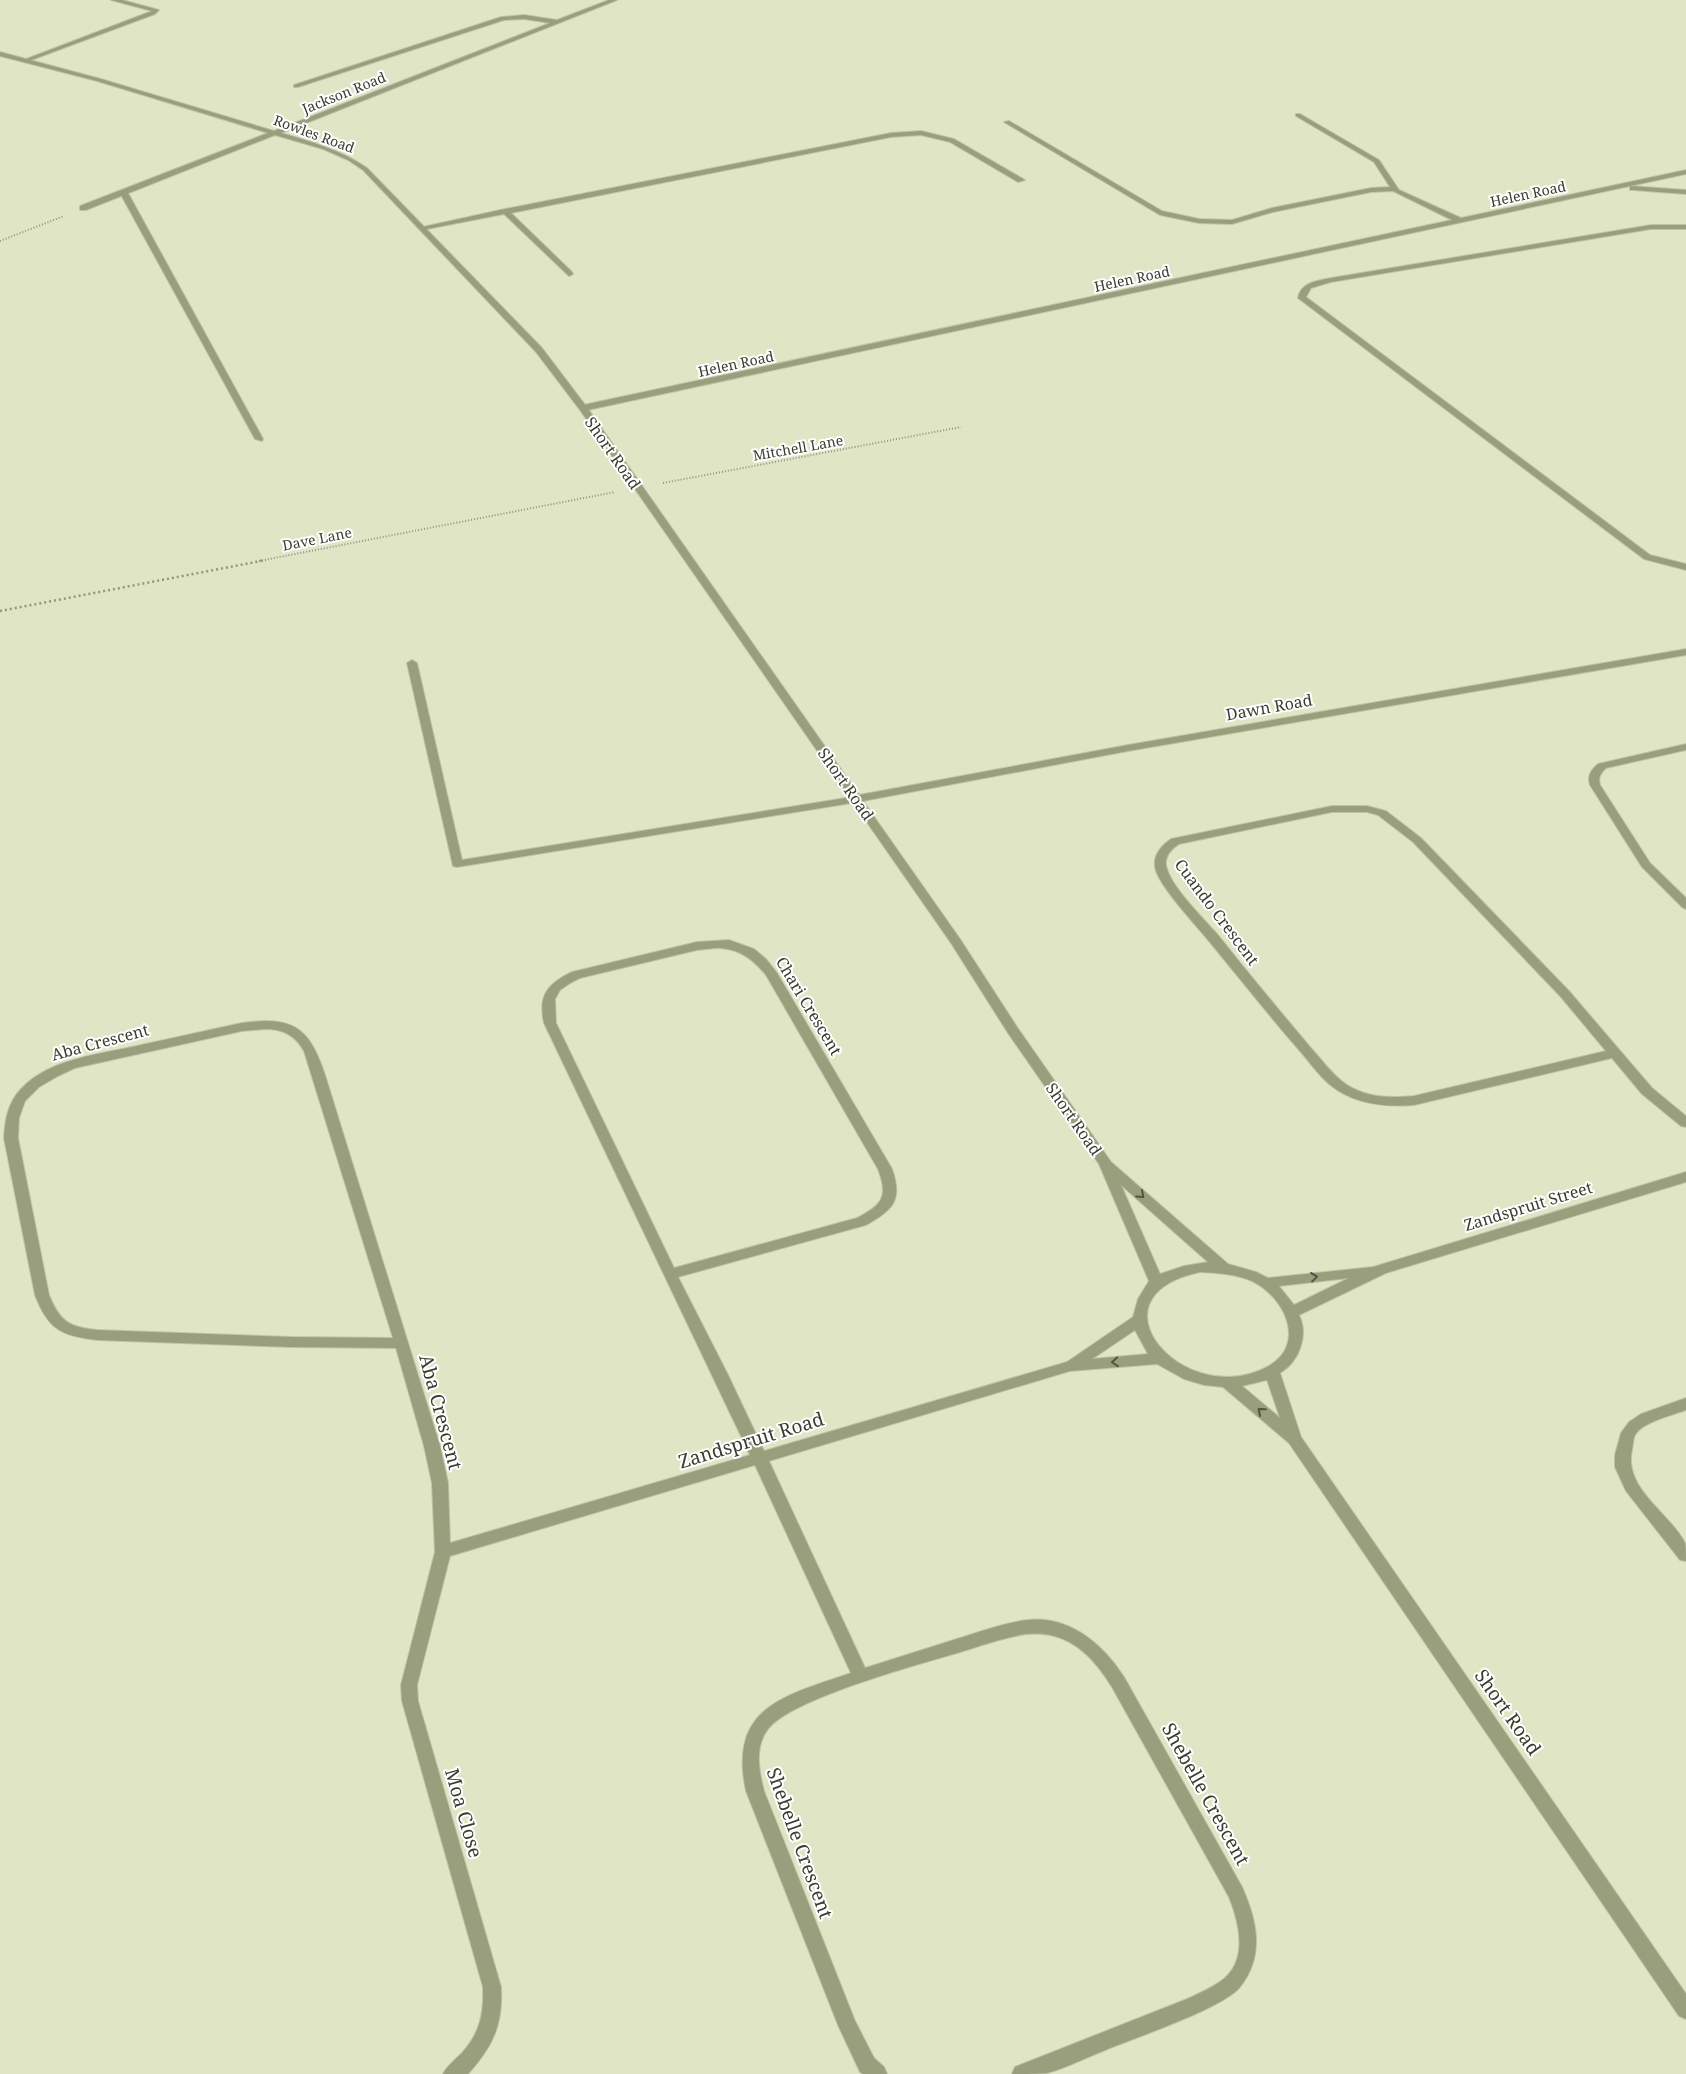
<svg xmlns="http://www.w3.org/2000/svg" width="1686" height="2074" viewBox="0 0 1686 2074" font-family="'Noto Serif',serif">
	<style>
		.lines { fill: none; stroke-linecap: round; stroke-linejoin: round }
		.lane-casing { stroke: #bfc3a8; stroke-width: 2 }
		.street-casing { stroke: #bfc3a8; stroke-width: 2 }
		.path-far1 { stroke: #92957f; stroke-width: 2; stroke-dasharray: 1 2; stroke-linecap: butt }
		.path { stroke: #92957f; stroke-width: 2.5; stroke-dasharray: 2 3; stroke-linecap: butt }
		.lane { fill: #999e7c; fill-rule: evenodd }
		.street { fill: #999e7c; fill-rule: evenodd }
		.oneway { stroke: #525543 }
		.labels { text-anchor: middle; stroke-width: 4; stroke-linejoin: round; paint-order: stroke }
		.far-street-label { font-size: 14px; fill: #3b3d30; stroke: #fff }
		.street-label { font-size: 16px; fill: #3b3d30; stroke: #fff }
		.near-street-label { font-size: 19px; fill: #3b3d30; stroke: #fff }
	</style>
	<rect width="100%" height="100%" fill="#e0e5c6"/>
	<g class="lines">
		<defs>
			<path id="lane" d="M111 0H122L159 10 155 14 26 62 21 61 152 11Z
				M1296 114H1300L1379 160 1399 190 1461 218 1686 170V174L583 411 579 408 583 405 1452 220 1393 191 1371 192 1273 212 1232 224 1199 223 1160 215 1004 122 1009 121 1162 211 1199 219 1232 220 1272 208 1371 188 1390 187 1374 162 1296 116Z
				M921 131 954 139 1025 180 1018 182 950 142 921 135 891 137 511 213 572 272 573 274 569 276 504 214 422 230 418 228 505 209 891 133Z
				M1630 186 1686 190V194L1633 190H1630Z
				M121 191 128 193 263 439 262 441 255 439 120 193Z
				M1651 225H1686V229H1651L1331 282 1311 288 1306 297 1650 555 1686 564V570L1644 559 1298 298C1301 282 1317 281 1331 278Z
				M412 660 417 663 462 860 858 796 864 799 858 802 457 867 453 866 407 663Z"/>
			<path id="street" d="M609 0H617L281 133C312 142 341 150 367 168L542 348 586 406 859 795 1128 745 1686 649V655L1128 751 863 801 960 939 1017 1027 1111 1162 1228 1264 1256 1272 1268 1278 1373 1267 1686 1172V1182L1386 1273 1299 1315C1309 1335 1299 1362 1280 1373L1301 1437 1686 1994V2019L1679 2016 1289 1443 1223 1387 1204 1385 1184 1379 1157 1364 1070 1371 769 1461 865 1668C897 1658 928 1648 960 1638 982 1631 1004 1623 1027 1620 1069 1615 1103 1644 1124 1677L1242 1887C1257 1921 1265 1955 1240 1987 1224 2008 1131 2039 1103 2051 1085 2058 1066 2068 1047 2073 1037 2074 1023 2074 1012 2074L1015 2067 1187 1999C1200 1993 1214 1987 1225 1978 1248 1957 1239 1922 1229 1897L1112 1687C1097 1663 1079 1641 1050 1635 1038 1633 1027 1633 1016 1636 996 1640 977 1647 957 1653 916 1665 791 1699 768 1729 754 1747 759 1771 764 1791L855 2021 874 2058 884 2067 887 2074H863L860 2072 838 2025 746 1791C728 1706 785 1696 851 1673L755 1465 450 1556 417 1685 418 1701 501 1987C503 2025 493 2046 468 2074H443C447 2066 455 2060 462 2053 480 2033 484 2014 483 1987L402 1701 401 1685 435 1552 432 1483 424 1446 396 1348 291 1347 97 1340C61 1336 48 1329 35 1295L4 1138C5 1119 8 1103 21 1089 50 1058 102 1054 141 1045 175 1038 208 1030 242 1023 293 1016 309 1027 325 1075L440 1446 448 1483 450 1543 750 1455 544 1023C538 996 547 984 572 972L697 942 729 940 754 949 766 959 777 973 892 1169C903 1200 893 1210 866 1225L678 1277 728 1375 764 1451 1067 1362 1133 1317 1138 1299 1149 1281 1099 1164 1008 1033 951 943 580 410 536 352 363 170 348 160 323 149 275 135 86 210H80V206L268 133 97 81 0 56V52L101 79 274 131 550 23 524 19 504 20 298 87H294V85L501 17 524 15 557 20ZM716 948C738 948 752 958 766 975L878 1169C889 1197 882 1205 857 1218L674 1268 556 1023 555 999 560 990 572 982 580 978 697 950ZM265 1029C283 1029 295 1035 304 1051L393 1338 291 1337 97 1330C69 1327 60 1322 49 1295L18 1138 19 1118 25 1101 39 1087 58 1076 75 1068 242 1031ZM1121 1185 1208 1262 1184 1266 1160 1274ZM1200 1272C1217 1273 1236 1274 1252 1281 1285 1297 1308 1345 1267 1367 1185 1411 1083 1297 1200 1272ZM1349 1278 1294 1305 1279 1286ZM1135 1330 1148 1354 1092 1359ZM1267 1380 1280 1418 1242 1386Z
				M1686 744V750L1606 768C1600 774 1598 777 1600 785L1650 863 1686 898V909L1682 907 1642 867 1590 785C1587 776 1591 770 1598 764Z
				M1332 806H1367L1386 811 1421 838 1569 991 1652 1088 1686 1116V1127L1681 1126 1642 1094 1612 1058 1414 1105C1387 1107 1360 1105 1337 1090 1322 1080 1312 1065 1300 1051 1270 1017 1242 981 1213 946 1200 929 1158 886 1155 867 1153 855 1162 845 1171 839ZM1332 812H1367L1378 815 1413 842 1561 997 1606 1051 1414 1096C1390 1098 1368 1098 1347 1085 1332 1075 1322 1060 1310 1047 1279 1010 1248 973 1218 935 1204 919 1173 889 1167 869 1163 858 1170 850 1179 844Z
				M1686 1398V1410C1673 1415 1642 1422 1635 1435 1633 1439 1633 1445 1632 1450 1623 1489 1670 1513 1685 1543 1686 1547 1686 1556 1686 1561L1680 1560 1626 1491 1615 1467V1455L1621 1433 1629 1422 1641 1414Z"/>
		</defs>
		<use href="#lane" class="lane-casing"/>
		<use href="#street" class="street-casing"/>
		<path class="path-far1" d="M0 241 64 216
			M663 483 961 427
			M259 561 615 492"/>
		<path class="path" d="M0 611 266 560"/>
		<use href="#lane" class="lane"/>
		<use href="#street" class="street"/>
	</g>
	<defs><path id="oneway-chevron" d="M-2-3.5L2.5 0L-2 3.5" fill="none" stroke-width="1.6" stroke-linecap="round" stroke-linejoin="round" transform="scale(1.25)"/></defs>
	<g class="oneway">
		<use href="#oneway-chevron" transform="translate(1141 1195) rotate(42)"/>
		<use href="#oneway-chevron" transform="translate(1314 1277) rotate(-7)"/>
		<use href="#oneway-chevron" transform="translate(1115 1362) rotate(175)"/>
		<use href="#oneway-chevron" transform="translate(1261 1411) rotate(-140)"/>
	</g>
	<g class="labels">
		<g class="far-street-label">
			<text transform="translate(344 93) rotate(-22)" y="5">Jackson Road</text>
			<text transform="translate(314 134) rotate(20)" y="5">Rowles Road</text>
			<text transform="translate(1528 194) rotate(-12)" y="5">Helen Road</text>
			<text transform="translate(1132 279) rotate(-12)" y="5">Helen Road</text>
			<text transform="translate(736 364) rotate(-12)" y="5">Helen Road</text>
			<text transform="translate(798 448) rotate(-10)" y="5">Mitchell Lane</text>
			<text transform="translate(317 539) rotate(-11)" y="5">Dave Lane</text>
		</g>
		<g class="street-label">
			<text transform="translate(613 453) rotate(55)" y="6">Short Road</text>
			<text transform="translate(1269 707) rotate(-10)" y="6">Dawn Road</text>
			<text transform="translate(846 784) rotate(55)" y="6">Short Road</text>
			<text transform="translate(1217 912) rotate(53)" y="6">Cuando Crescent</text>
			<text transform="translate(809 1006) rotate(59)" y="6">Chari Crescent</text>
			<text transform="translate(100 1042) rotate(-15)" y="6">Aba Crescent</text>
			<text transform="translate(1074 1119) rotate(55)" y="6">Short Road</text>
			<text transform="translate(1528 1206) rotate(-17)" y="6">Zandspruit Street</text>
		</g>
		<g class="near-street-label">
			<text transform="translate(441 1412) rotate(75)" y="7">Aba Crescent</text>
			<text transform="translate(751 1440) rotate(-17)" y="7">Zandspruit Road</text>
			<text transform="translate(1508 1712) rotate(55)" y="7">Short Road</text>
			<text transform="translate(1206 1794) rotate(61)" y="7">Shebelle Crescent</text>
			<text transform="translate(464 1813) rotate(74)" y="7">Moa Close</text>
			<text transform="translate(800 1843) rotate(70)" y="7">Shebelle Crescent</text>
		</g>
	</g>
</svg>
